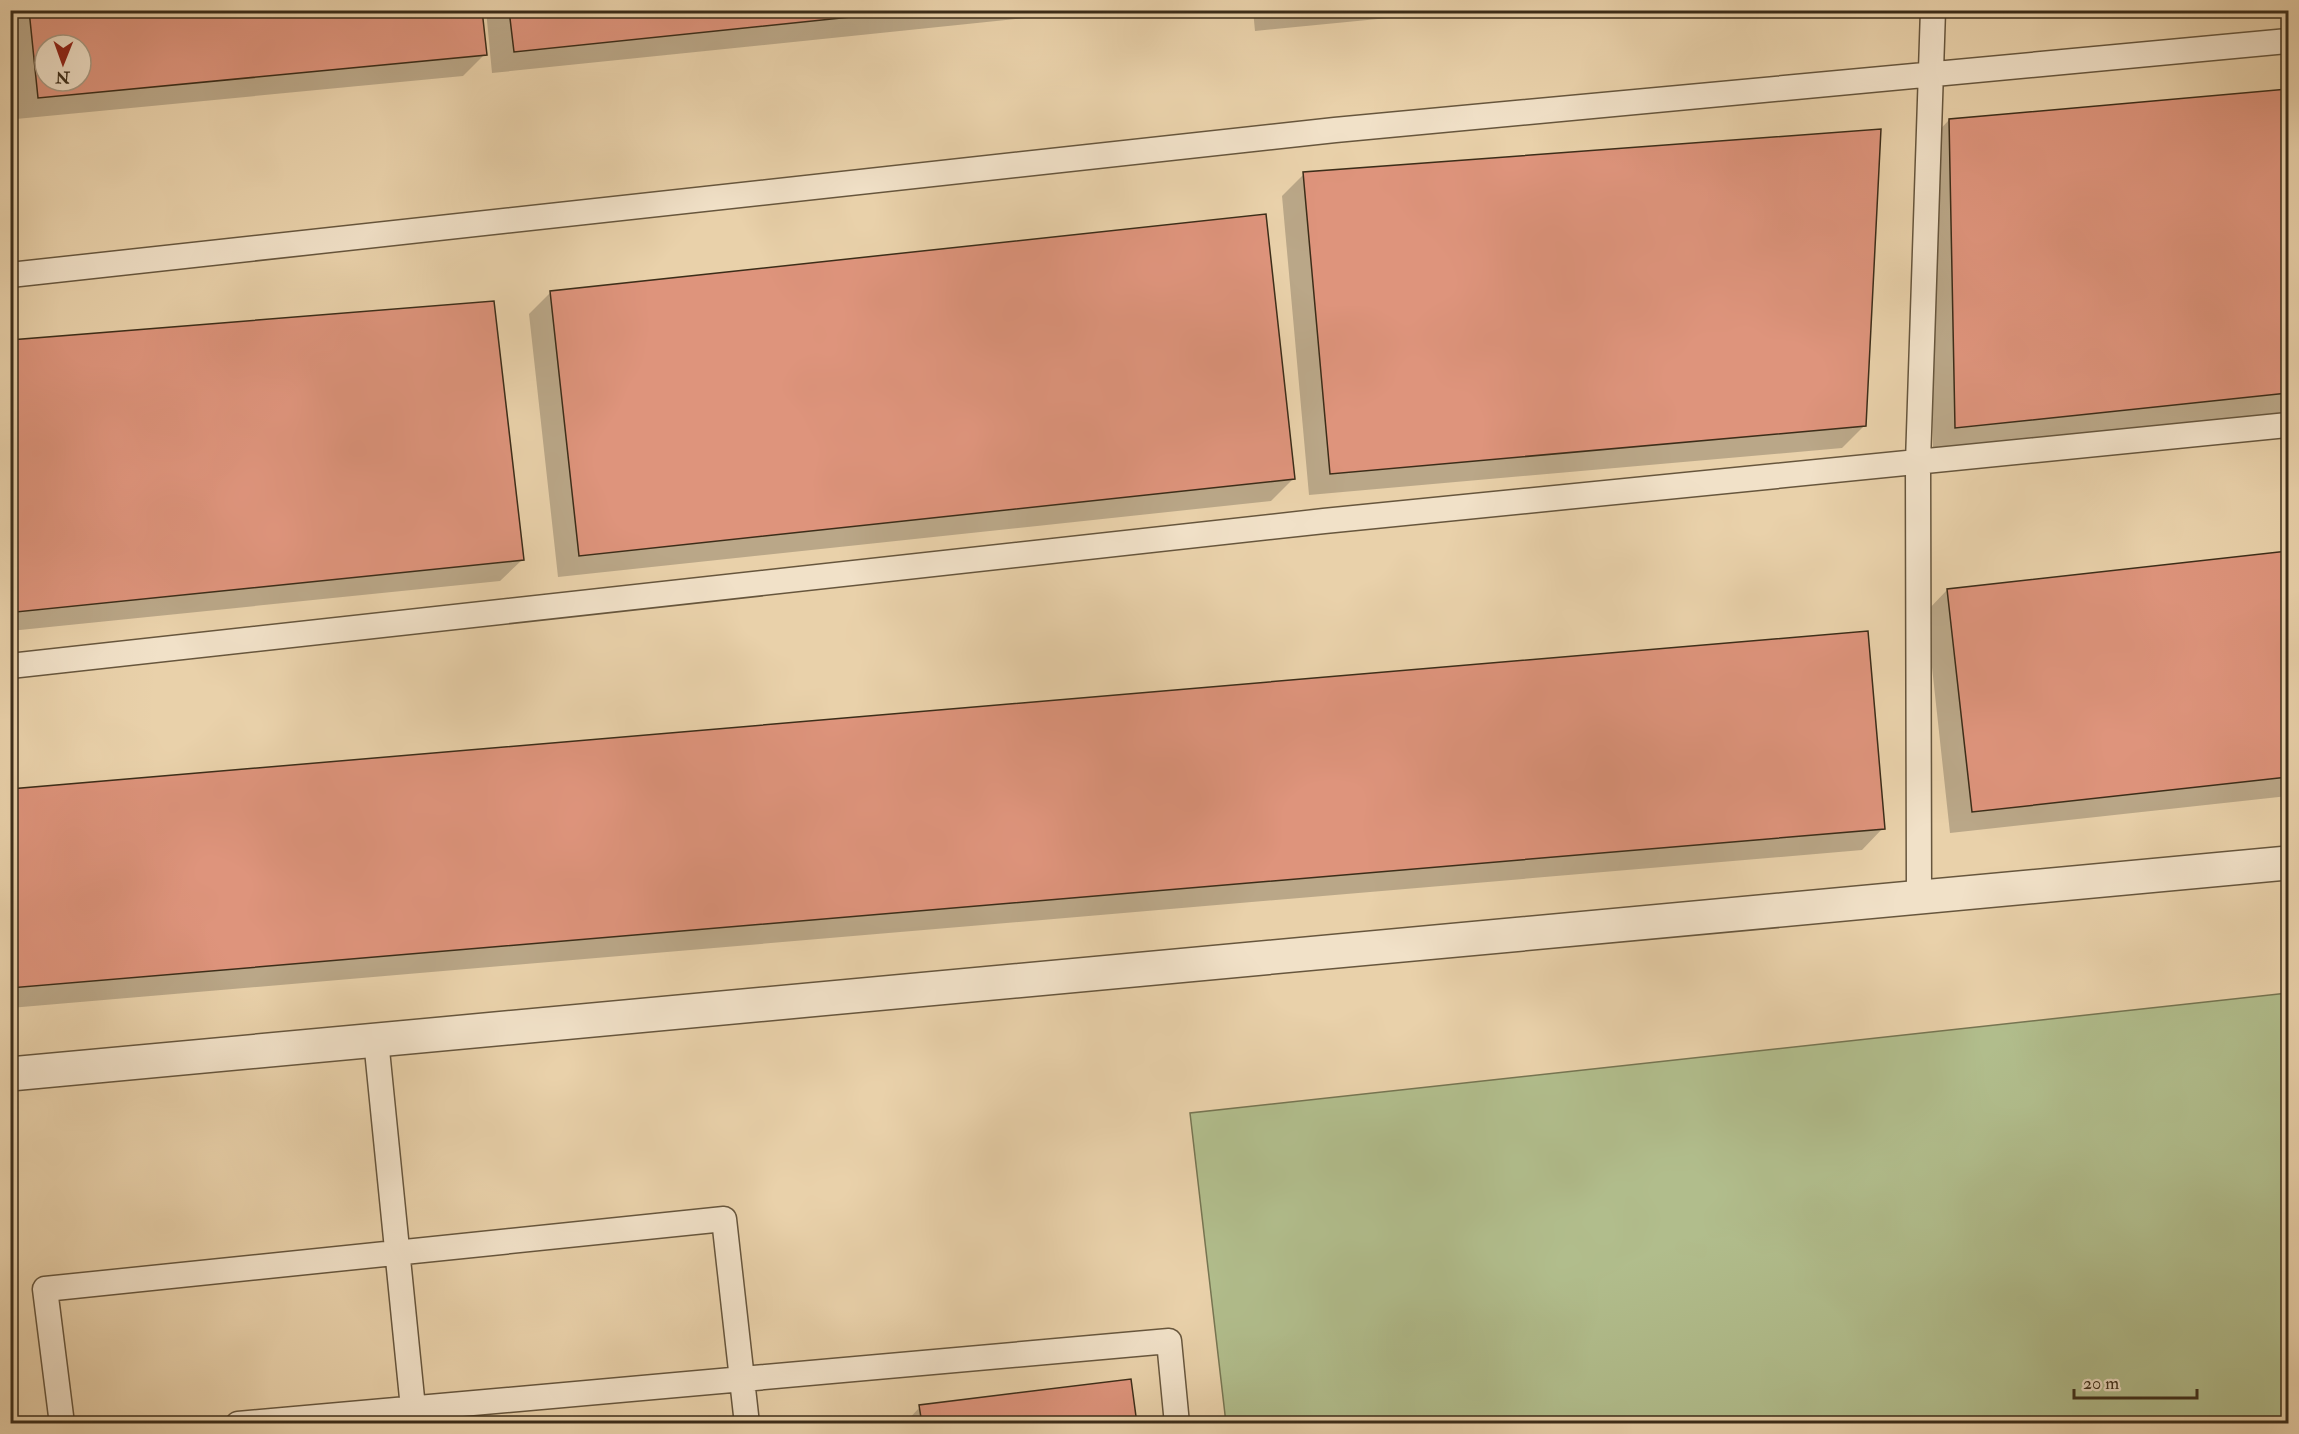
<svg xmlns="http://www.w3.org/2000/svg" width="2299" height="1434" viewBox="0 0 2299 1434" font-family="'IM FELL Double Pica',serif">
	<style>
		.green { fill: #b1bd8c; stroke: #767552; stroke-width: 1.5 }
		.shadow { fill: #0003; fill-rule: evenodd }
		.building { fill: #de947c; stroke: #3c2d19; stroke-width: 1.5; fill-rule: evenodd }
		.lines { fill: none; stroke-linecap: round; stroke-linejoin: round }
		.service-casing { stroke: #67563d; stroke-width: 27 }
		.tertiary-casing { stroke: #67563d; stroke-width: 36 }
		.service { stroke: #f1e1c8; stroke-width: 24 }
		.tertiary { stroke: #f1e1c8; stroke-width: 33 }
	</style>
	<rect width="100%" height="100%" fill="#e9d1aa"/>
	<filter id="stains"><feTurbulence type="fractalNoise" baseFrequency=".00333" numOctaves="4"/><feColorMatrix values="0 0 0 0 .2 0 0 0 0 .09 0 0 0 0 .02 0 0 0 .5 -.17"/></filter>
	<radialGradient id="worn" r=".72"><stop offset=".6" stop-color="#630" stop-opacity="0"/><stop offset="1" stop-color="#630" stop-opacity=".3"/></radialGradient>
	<path class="green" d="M2288 993V1423H1226L1190 1113Z"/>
	<path class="shadow" d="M10 10H481L485 54 463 76 16 119 10 60ZM45 45H81V81H45Z
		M486 10H1103L492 73Z
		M1253 10H1470L1255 31Z
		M2288 90V412L1933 449 1928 142 1949 120Z
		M1304 174 1864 426 1842 448 1309 495 1282 196Z
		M551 292 1293 479 1271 501 558 577 529 314Z
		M10 341 522 560 500 581 10 631Z
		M2288 553V796L1950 833 1926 612 1947 590Z
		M10 791 1883 828 1862 850 10 1008Z
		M920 1407 1136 1424H904Z"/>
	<path class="building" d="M29 10H482L487 55 38 98ZM45 45H81V81H45Z
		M509 10H918L514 52Z
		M2288 89V393L1955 428 1949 119Z
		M1881 129 1866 426 1330 474 1303 172Z
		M1266 214 1295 479 579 556 550 291Z
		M494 301 524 560 16 612 10 561V340Z
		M2288 551V777L1972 812 1947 589Z
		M1868 631 1885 829 10 988V789Z
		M1131 1379 1137 1424H922L919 1405Z"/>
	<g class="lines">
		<defs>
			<path id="service" d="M10 275 1335 130 2288 41
				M10 666 1324 521 2288 425
				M1919 896 1918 462 1933 10
				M376 1040 413 1408
				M62 1424 45 1289 724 1219 747 1424
				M238 1424 1169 1341 1177 1424"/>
			<path id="tertiary" d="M10 1074 2288 863"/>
		</defs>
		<use href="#service" class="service-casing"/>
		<use href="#tertiary" class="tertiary-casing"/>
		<use href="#service" class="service"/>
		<use href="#tertiary" class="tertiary"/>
	</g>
	<rect width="2299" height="1434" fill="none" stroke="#e9d1aa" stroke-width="36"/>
	<rect x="12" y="12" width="2275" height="1410" fill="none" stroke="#3c2d19" stroke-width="3"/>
	<rect x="18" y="18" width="2263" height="1398" fill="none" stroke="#3c2d19" stroke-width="1.5"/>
	<g transform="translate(63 63) rotate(181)"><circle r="28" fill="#f1e1c8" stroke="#a99982" stroke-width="1.5"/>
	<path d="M0-4.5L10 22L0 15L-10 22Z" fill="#8f2418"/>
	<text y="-9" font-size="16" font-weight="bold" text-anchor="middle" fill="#3c2d19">N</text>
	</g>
	<path d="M2074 1389v9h123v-9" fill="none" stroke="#3c2d19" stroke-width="3"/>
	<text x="2083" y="1389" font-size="18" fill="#3c2d19" stroke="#f1e1c8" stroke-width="4.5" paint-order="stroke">20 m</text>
	<rect width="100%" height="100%" filter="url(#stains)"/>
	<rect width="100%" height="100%" fill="url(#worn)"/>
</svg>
